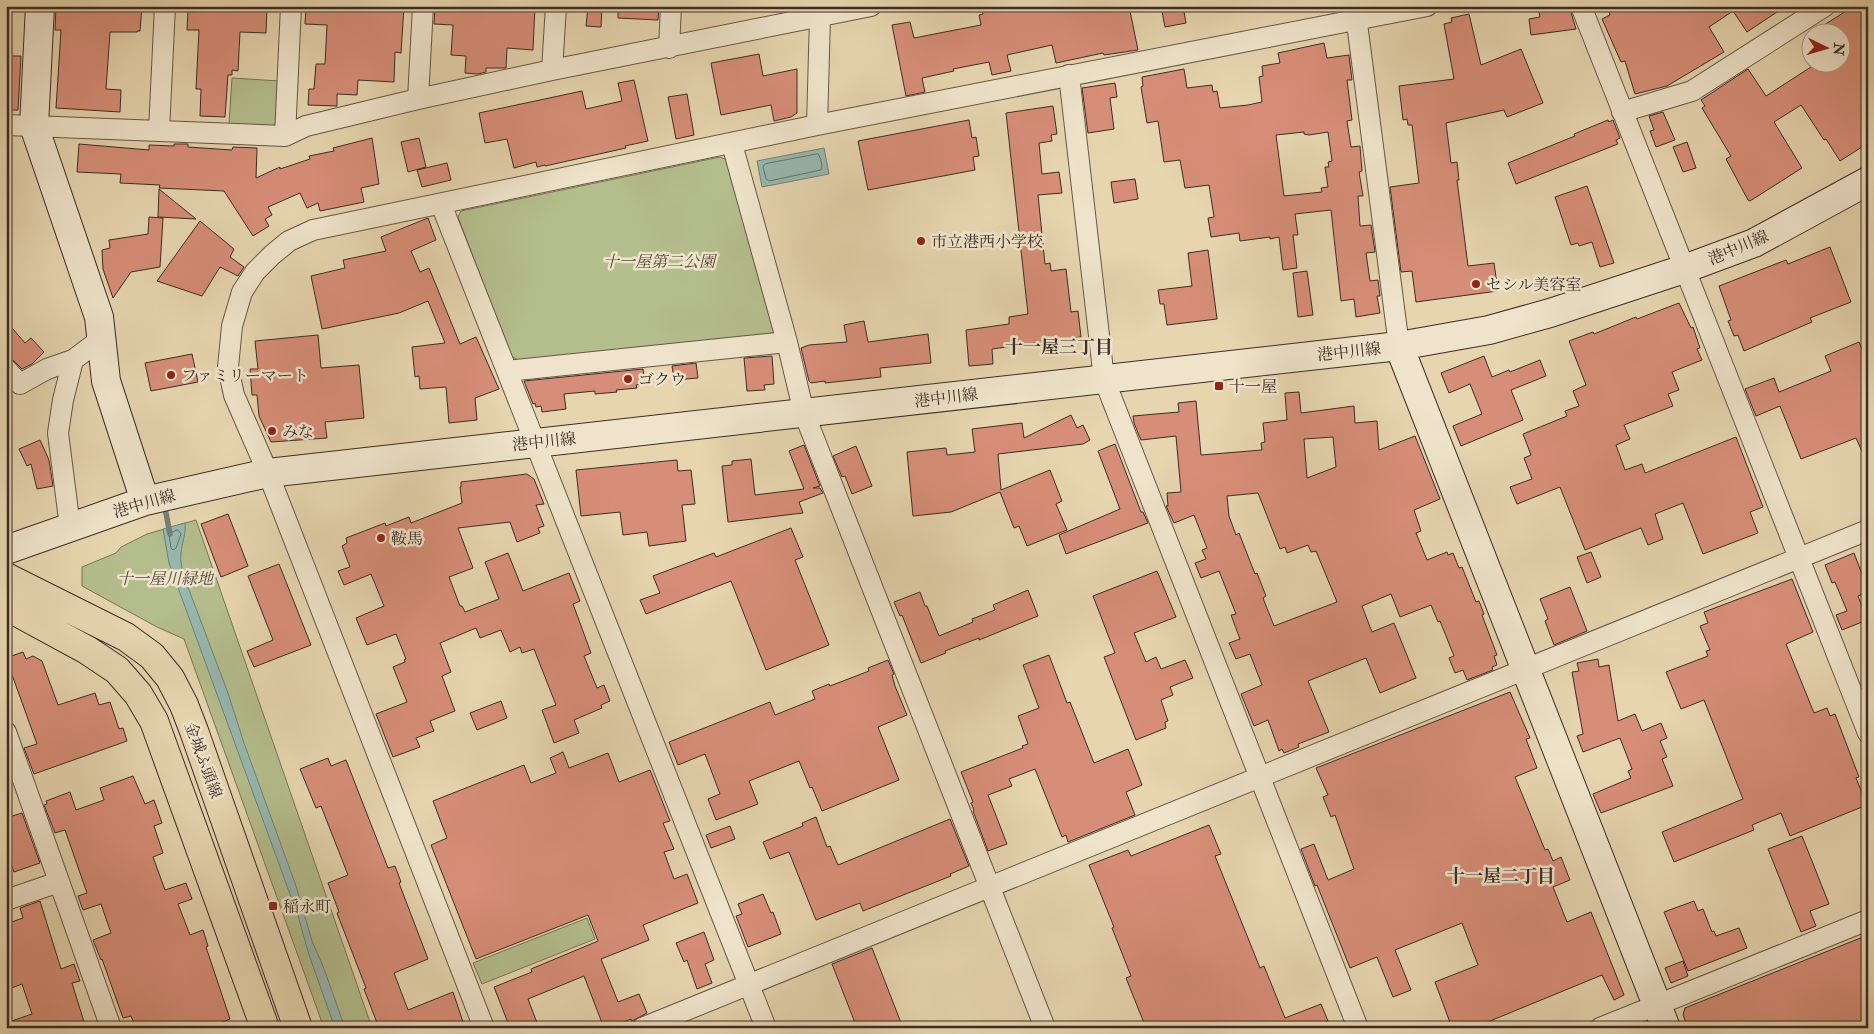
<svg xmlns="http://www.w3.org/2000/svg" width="1874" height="1034" viewBox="0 0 1874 1034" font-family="'IM FELL Double Pica','Noto Serif JP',serif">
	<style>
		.green { fill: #b4bd8c; stroke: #787458 }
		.water { fill: #97b8b0; stroke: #738078 }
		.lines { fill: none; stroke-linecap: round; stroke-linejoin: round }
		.shore { stroke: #6a726a; stroke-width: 1 }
		.stream { stroke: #738078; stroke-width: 5.5 }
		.building { fill: #d78e78; stroke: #3c2c25; fill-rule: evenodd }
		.street-casing { stroke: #665648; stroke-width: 22 }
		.secondary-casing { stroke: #3c2c25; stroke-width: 30 }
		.primary-casing { stroke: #3c2c25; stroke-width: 30 }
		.street { stroke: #efe4cb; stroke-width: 20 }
		.secondary { stroke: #efe4cb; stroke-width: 28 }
		.primary { stroke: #e6d5af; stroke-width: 28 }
		.poi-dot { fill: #8f2418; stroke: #efe4cb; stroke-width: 2 }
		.labels { text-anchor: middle; stroke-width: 5; stroke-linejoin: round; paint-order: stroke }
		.poi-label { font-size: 16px; fill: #3c2c25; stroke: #efe4cb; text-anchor: start }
		.street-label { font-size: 16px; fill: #3c2c25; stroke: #efe4cb }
		.park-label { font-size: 16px; font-style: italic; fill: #54493a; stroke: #efe4cb }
		.neighbourhood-label { font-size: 18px; font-weight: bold; fill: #3c2c25; stroke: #efe4cb }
	</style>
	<rect width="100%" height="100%" fill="#e6d5af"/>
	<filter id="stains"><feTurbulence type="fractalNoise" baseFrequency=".004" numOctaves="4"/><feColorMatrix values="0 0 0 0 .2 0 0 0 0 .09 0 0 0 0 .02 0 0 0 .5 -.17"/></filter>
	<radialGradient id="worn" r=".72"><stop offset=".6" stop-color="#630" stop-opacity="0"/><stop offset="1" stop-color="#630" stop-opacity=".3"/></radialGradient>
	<path class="green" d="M232 78 280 81 277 122 273 127 229 124Z
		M720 157 727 160 774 332 768 339 523 363 511 356 458 217 461 211Z
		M196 520 372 1028H324L184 639 157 627 82 586V567L116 553 121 547 147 534Z
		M587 918 595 939 482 984 473 963Z"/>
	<path class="water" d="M824 148 829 174 762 187 757 161Z
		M185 523C186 535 182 542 181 553 180 560 182 567 183 574L228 693 244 743 296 886 312 941 323 966 345 1028H335L309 955 298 916 169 563 163 529Z"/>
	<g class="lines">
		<path class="shore" d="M818 154C821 157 823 167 821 170L769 181 766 179 763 167 765 164Z
			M178 530 181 534 176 548 173 550 171 548 169 534Z"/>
		<path class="stream" d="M164 503 170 534"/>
	</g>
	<path class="building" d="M56 6H142L140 31H137V32H110L106 89 121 90 120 112 56 108 61 30H55Z
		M195 6H267L266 33 240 32 238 71 232 70V75H228L225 117 200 116 201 89H196L199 30H187L188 11 195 12Z
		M306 6H404L401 53 395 52 394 82 358 80 357 95 337 94V106L308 105 309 89H314L316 64H325L327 25 305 24Z
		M455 6H535L533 50 507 48 506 68H486V72L478 74 465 73 466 56 451 55 453 25 434 24 435 8 454 9Z
		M588 6H602L601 27 586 26Z
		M618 6H659L658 20 618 18Z
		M991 6H1129L1138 50 1104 55 1103 53 1056 63 1052 45 1007 55 1011 71 992 75 989 62 953 69 954 71 922 78 925 92 906 96 892 25 910 22 914 38 981 25 979 15 983 14 982 8Z
		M1161 6H1183L1186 23 1165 27Z
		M1538 6H1569L1576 29 1531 35 1529 19 1540 17Z
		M1607 6H1786L1747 32 1733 11 1709 27 1724 52 1667 86 1635 94 1625 61 1621 62 1602 19 1610 15Z
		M1854 6H1868V143L1840 161 1826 139 1824 140 1801 105 1774 122 1802 168 1750 201 1748 200 1726 159 1731 156 1702 108 1705 106 1701 100 1748 69 1766 96 1811 67 1808 62H1842V32H1813Z
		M1469 14 1481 65 1521 49 1543 103 1507 117 1504 110 1446 123 1451 163 1457 162 1459 180H1457L1468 266 1494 263 1498 291 1416 302 1412 271 1401 272 1390 187 1419 183 1412 125H1408L1407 119 1403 120 1399 86 1454 79 1444 24 1452 22 1451 18Z
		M1324 43 1327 58 1349 55 1352 80H1347L1352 120 1347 121 1351 147 1360 146 1362 171 1359 172 1363 196H1358L1360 226 1371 225 1375 252 1366 253 1370 281 1378 280 1380 296H1377L1380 313 1356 317 1354 299 1341 301 1331 210 1295 214 1298 235H1293L1297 268 1283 270 1279 237 1270 239V237L1240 241 1239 233 1211 237 1208 218 1214 217 1209 185 1185 188 1180 160 1164 162 1158 121 1147 123 1141 87 1143 86 1142 77 1184 69 1187 88 1212 85 1213 92 1217 91 1220 108 1248 105 1262 102 1259 77 1263 76 1262 66 1280 63 1278 53ZM1304 132V134L1309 135 1328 132 1332 161 1328 162 1329 167H1325L1328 187 1321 188 1322 192 1284 196 1276 135Z
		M759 54 763 76 797 69V113L791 117 774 121 771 105 721 115 711 63Z
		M6 56H21L18 110H6Z
		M634 80 648 141 625 146 626 148 545 166V165L537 167 536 162 514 168 507 139 485 143 479 113 582 91 586 109 622 101 618 83Z
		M1115 83 1117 97 1110 98 1114 129 1088 133 1082 88Z
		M687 94 694 135 676 139 668 97Z
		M1053 106 1057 134 1051 135 1052 141 1039 143 1042 174 1059 172 1062 193 1038 195 1045 264 1050 263 1051 271 1066 269 1071 312 1078 311 1081 337 992 349 993 364 969 366 966 330 1009 324V317L1028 314 1006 113Z
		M1663 112 1675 140 1656 147 1650 131 1654 130 1649 116Z
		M969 120 972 138 976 137 979 156 973 157 975 170 868 190 858 141Z
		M1608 120 1609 122 1613 120 1620 138 1616 140 1618 144 1516 184 1508 163 1575 136 1574 134Z
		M372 138 379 184 361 188 364 202 320 211 318 203 307 208 300 193 268 207 272 215 265 219 269 226 253 236 224 191 159 188 160 185 120 183 121 174 77 172 79 144 149 150V145L174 146V144H188V147L232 150 233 147 257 148 256 178 280 167V169L310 159 309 156 334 151 333 148Z
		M419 138 426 167 408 172 401 142Z
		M1687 142 1696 168 1683 172 1673 147Z
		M447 163 451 180 422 187 417 170Z
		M1135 179 1138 199 1114 203 1111 182Z
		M1587 186 1614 263 1600 267 1592 242 1579 246 1578 243 1571 245 1555 197Z
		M159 189 196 219 158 217Z
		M149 217 163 218 160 267 131 272 113 298 103 269 102 250 110 248 109 240 148 234Z
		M428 218 436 240 411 251 420 272 429 268 460 344 476 337 499 389 475 398 477 420 449 423 446 387 420 389 419 376 415 377 412 347 445 343 428 301 399 313 322 329 311 276 345 268 343 260 386 251 381 237Z
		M200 221 234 249 230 257 244 267 238 276 220 267 202 296 157 281Z
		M1830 247 1851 302 1810 318 1812 322 1744 351 1738 335 1734 336 1728 321 1731 320 1719 286 1786 260 1788 264Z
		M1208 250 1217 319 1167 325 1164 304H1160L1158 290 1192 286 1188 253Z
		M1307 271 1313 315 1298 317 1293 273Z
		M1679 303 1691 328 1693 327 1700 348 1697 349 1702 360 1672 372 1679 390 1668 394 1673 406 1624 425 1630 439 1616 445 1625 470 1642 464 1645 473 1736 437 1763 507 1750 512 1758 533 1703 554 1683 503 1655 514 1663 539 1648 545 1641 528 1585 550 1560 487 1517 504 1510 487 1532 479 1524 458 1531 455 1523 434 1567 416 1565 411 1579 406 1573 391 1586 385 1569 341 1593 332 1594 334 1636 317 1637 319Z
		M6 321 25 343 31 338 44 352 32 364 22 369 14 361 6 357Z
		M864 321 868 342 928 334 931 363 880 368 881 377 825 383V381L811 383 809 381 801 348 809 345 847 342 844 325Z
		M318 335 321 368 359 365 364 418 325 422 327 438 271 442 259 416 257 395H252L250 369H258L255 341Z
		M1859 342 1868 364V465L1856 438 1801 459 1780 406 1756 416 1745 389 1774 378 1779 392 1831 371 1825 356Z
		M192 354 198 382 151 391 145 363Z
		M772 356 774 384 764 385 765 390 747 391 744 358Z
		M1484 356 1492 377 1509 370 1510 372 1540 360 1546 376 1511 390 1523 420 1461 446 1453 426 1482 414 1470 384 1449 393 1441 373Z
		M696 363 698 378 674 380 672 366Z
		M643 369 645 384 636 385 637 388 616 390 617 392 595 394V391L564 394 566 409 542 412 541 406 536 407 535 403 533 404 524 381Z
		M1299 392 1301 413 1354 406 1355 423 1377 421 1379 450 1415 436 1440 499 1414 510 1421 531 1416 533 1427 560 1447 552 1448 555 1453 553 1459 568 1462 567 1476 602 1479 601 1484 614 1482 615 1497 655 1494 656 1497 665 1492 667 1493 670 1467 680 1463 670 1455 673 1449 658 1454 656 1440 621 1438 622 1431 605 1400 617 1391 594 1362 606 1372 632 1394 623 1416 678 1380 693 1366 658 1308 681 1329 732 1298 744 1299 747 1284 753 1282 749 1279 751 1268 720 1254 726 1241 694 1262 685 1250 654 1236 659 1229 643 1240 639 1231 615 1236 614 1219 571 1201 578 1195 563 1206 559 1202 550 1207 548 1194 515 1174 523 1166 506H1168L1167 493 1181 492 1176 436 1141 440 1134 423 1133 416 1179 412 1178 403 1196 401 1201 455 1262 450 1261 443 1265 442 1263 423 1287 420 1285 393ZM1333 437 1336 467 1307 478 1304 439ZM1258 493 1280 549 1285 547 1287 553 1308 545 1311 552 1316 551 1337 602 1274 626 1263 598 1266 596 1257 573 1255 574 1239 533 1236 535 1229 516 1227 496Z
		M1071 415 1077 428 1083 425 1090 440 1083 444 998 454 1001 490 1050 470 1062 501 1056 504 1067 530 1027 546 1019 526 1014 528 1000 492 951 512 913 516 907 452 946 448 947 455 975 452 972 429 1022 423 1024 438Z
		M40 440 49 460 53 486 37 489 31 464 27 466 19 449Z
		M1115 444 1141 512H1143L1148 523 1066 554 1059 535 1120 509 1098 451Z
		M804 445 820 486 813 488H820L823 493 799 502 803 513 728 522 722 466 732 465V461L751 459 755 495 804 489 789 451Z
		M856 446 872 486 852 494 845 476 842 477 833 456Z
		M677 460 678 471 691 470 695 504 682 505 686 541 649 546 647 532 623 535 620 512 581 516 576 470Z
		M527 474 534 479 544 504 536 505 544 526 538 528 540 533 517 542 510 522 458 528 473 568 449 577 460 606H462L465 612 499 599 485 562 508 553 523 591 569 573 580 601 573 604 591 653 584 656 597 688 604 685 610 701 601 705 602 708 574 720 579 733 554 743 542 710 556 705 534 649 522 653 520 647 510 652 501 630 480 638 476 628 440 643 451 672 442 676 455 711 430 721 434 731 416 738 420 747 393 757 376 714 407 702 393 667 405 662 404 660 406 659 396 634 367 645 356 618 384 606 371 574 344 585 338 571 350 567 342 546 347 543 346 538 385 523 386 526 409 517 411 523 462 503 460 487H461V482Z
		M228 514 248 566 221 577 201 524Z
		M791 528 803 557 795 560 829 645 766 670 731 581 646 614 640 600 660 593 653 576 714 553 716 557Z
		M1591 552 1601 577 1587 583 1577 557Z
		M1854 553 1868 590V592L1858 596 1867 620 1842 630 1836 615 1847 611 1835 582 1832 583 1825 565Z
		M279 564 311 645 254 667 247 651 273 640 248 576Z
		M1157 571 1176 617 1134 633 1146 662 1156 657 1161 669 1185 660 1193 678 1170 687 1173 695 1161 700 1168 721 1165 722 1166 728 1136 740 1104 657 1115 653 1093 596Z
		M1792 579 1813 632 1786 644 1814 713 1827 708 1830 716 1835 714 1859 777 1856 778 1867 805 1790 836 1781 813 1752 825 1754 830 1674 862 1662 832 1743 799 1704 700 1681 709 1666 672 1708 656 1706 651 1710 650 1700 626 1708 623 1704 612Z
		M1570 587 1587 631 1554 645 1545 621 1548 619 1540 599Z
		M1028 590 1038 616 979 640V638L945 651 946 653 921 663 902 615 900 616 894 602 920 592 925 606H927L939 636 973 622 972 619 995 610 993 605Z
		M23 652 26 659 33 656 42 661 58 705 95 693 99 705 110 702 119 729 123 728 127 741 34 774 24 748 37 744 6 658Z
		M1049 655 1067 703 1070 702 1094 763 1128 749 1142 785 1126 792 1135 815 1068 842 1066 835 1062 837 1035 769 1009 779 1012 786 988 795 1007 844 988 851 973 811 974 810 971 803 973 802 961 772 1023 748 1022 746 1028 744 1018 716 1039 708 1023 665Z
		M1598 659 1599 667 1609 665 1618 721 1635 714 1642 731 1661 723 1667 738 1660 741 1667 757 1662 759 1673 786 1601 813 1593 794 1631 778 1628 771 1632 769 1620 738 1583 752 1577 736 1583 734 1572 672 1579 671 1577 663Z
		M888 660 894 674 892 675 895 686 907 715 878 727 899 780 822 811 812 787 810 788 799 761 749 781 758 804 716 820 708 799 720 794 705 754 678 765 669 742 770 702 775 715 815 699 812 691 829 684 830 686 869 671 868 668Z
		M1510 692 1530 738 1526 739 1537 768 1515 777 1545 850 1548 849 1553 861 1561 857 1570 880 1553 887 1567 922 1591 912 1624 995 1614 1000 1602 975 1473 1028H1452L1435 982 1478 965 1462 923 1395 950 1411 990 1393 997 1377 957 1350 968 1317 885 1315 886 1301 849 1314 844 1328 880 1354 869 1335 815 1331 817 1323 797 1328 795 1316 768Z
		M501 701 507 718 477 730 470 713Z
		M563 752 569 768 608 753 619 782 650 770 670 821 663 823 674 849 664 852 674 879 687 874 698 903 643 925 649 940 601 959 618 1002 639 994 647 1013 632 1021 631 1019 609 1028H604L584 976 528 999 539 1028H510L494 987 532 972 531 969 598 941 588 915 476 959 431 845 447 838 433 801 524 765 531 783 556 773 550 758Z
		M328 758 331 766 346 760 388 868 395 866 401 882 399 883 428 959 394 973 408 1010 453 992 465 1028H379L364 989 366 988 337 913 339 912 328 883 348 875 321 806 316 808 300 769Z
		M133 776 145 804 154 800 162 823 154 826 163 853 153 857 165 890 186 883 192 899 178 904 190 935 203 930 208 946 206 947 230 1019 208 1028H136L131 1016 123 1018 102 959 101 960 93 940 111 933 101 904 83 910 78 896 87 893 65 830 55 833 44 805 47 804 46 801 70 792 76 810 104 800 100 788Z
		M22 813 40 863 14 872 6 850V818Z
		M816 817 827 847 830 846 838 865 950 819 969 866 950 874 951 876 863 911 860 903 816 920 789 852 770 859 763 842 803 826 802 823Z
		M1209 825 1221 854 1215 856 1260 968 1264 966 1285 1018 1321 1004 1328 1021 1311 1028H1146L1126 978 1131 976 1112 928 1114 927 1089 865 1128 850 1131 856Z
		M730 826 735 839 711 848 706 835Z
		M1802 836 1829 904 1810 911 1816 926 1801 932 1768 849Z
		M763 894 771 913 773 912 781 934 748 947 736 916 742 914 738 904Z
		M40 901 61 969 74 964 80 981 72 983 85 1025 76 1028H6V1023L32 1014 22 984 6 990V924L23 918 20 908Z
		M1694 901 1698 911 1703 909 1712 932 1714 931 1716 936 1739 928 1747 948 1688 971 1664 912Z
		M704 932 714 960 705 964 712 983 697 989 687 960 684 962 676 943Z
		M1868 935V1020L1848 1028H1688L1683 1015 1685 1008Z
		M872 948 903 1028H857L832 964Z
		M1683 961 1688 976 1671 983 1665 968Z"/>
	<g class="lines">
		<defs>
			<path id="street" d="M1581 6 1868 733
				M1355 8 1399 346
				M669 48 671 6
				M552 70 556 6
				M1069 75 1104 379 1358 1028
				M418 99 423 6
				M1622 112 1692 91 1825 6
				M6 125 285 136 306 126 418 99 552 70 871 6
				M817 125 820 17
				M159 131 165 6
				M285 136 291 6
				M732 144 787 342 804 413 1045 1028
				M441 204 766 1028
				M6 369 20 384 47 369 73 360 101 339
				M507 371 787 342
				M70 527 58 433 63 400 73 360
				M6 732 111 1028
				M6 900 59 882
				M484 1028 268 473 234 395 228 367 232 326 242 292 255 272 272 255 289 241 313 230 817 125 1427 6
				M642 1028 1868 530
				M1600 1028 1868 920"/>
			<path id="secondary" d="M40 6 34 126 99 317 106 381 145 501
				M1399 346 1666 1028
				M6 550 145 501 268 473 1399 346 1489 330 1550 313 1684 269 1754 243 1868 181"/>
			<path id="primary" d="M6 577 126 637 152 656 170 678 184 705 194 731 298 1028
				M6 606 87 650 117 670 138 694 154 721 265 1028"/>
		</defs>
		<use href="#street" class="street-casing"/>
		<use href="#secondary" class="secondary-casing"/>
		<use href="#primary" class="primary-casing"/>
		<use href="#street" class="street"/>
		<use href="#secondary" class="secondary"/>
		<use href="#primary" class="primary"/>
	</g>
	<g class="poi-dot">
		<circle cx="921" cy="241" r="5"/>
		<circle cx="1476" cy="284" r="5"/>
		<circle cx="171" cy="375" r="5"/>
		<circle cx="628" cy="379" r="5"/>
		<rect x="1214" y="381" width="10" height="10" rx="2.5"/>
		<circle cx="272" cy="431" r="5"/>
		<circle cx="381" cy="538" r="5"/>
		<rect x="268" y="901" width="10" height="10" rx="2.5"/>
	</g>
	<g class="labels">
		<g class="poi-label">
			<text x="931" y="247">市立港西小学校</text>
			<text x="1486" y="290">セシル美容室</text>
			<text x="181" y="381">ファミリーマート</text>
			<text x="638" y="385">ゴクウ</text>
			<text x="1229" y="392">十一屋</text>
			<text x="282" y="437">みな</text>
			<text x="391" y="544">鞍馬</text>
			<text x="283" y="912">稲永町</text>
		</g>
		<g class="street-label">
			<text transform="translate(1738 247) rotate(-23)" y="6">港中川線</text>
			<text transform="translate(1349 351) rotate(-6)" y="6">港中川線</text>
			<text transform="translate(946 397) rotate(-7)" y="6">港中川線</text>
			<text transform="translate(544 441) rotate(-6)" y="6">港中川線</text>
			<text transform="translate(144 503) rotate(-16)" y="6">港中川線</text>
			<text transform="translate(204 760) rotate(70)" y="6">金城ふ頭線</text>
		</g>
		<g class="park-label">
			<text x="659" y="267">十一屋第二公園</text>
			<text x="165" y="584">十一屋川緑地</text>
		</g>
		<g class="neighbourhood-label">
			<text x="1059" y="353">十一屋三丁目</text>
			<text x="1501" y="882">十一屋二丁目</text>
		</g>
	</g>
	<rect width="1874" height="1034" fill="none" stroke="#e6d5af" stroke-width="25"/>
	<rect x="8" y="8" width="1859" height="1019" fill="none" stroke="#3c2c25" stroke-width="2.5"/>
	<rect x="12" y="12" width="1849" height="1009" fill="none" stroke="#3c2c25"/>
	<g transform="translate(1826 48) rotate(95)"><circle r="24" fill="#efe4cb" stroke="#a79a89"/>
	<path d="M0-4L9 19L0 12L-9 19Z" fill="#8f2418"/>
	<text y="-8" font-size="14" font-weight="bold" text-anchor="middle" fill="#3c2c25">N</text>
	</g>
	<rect width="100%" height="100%" filter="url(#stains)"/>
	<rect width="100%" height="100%" fill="url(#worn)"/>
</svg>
